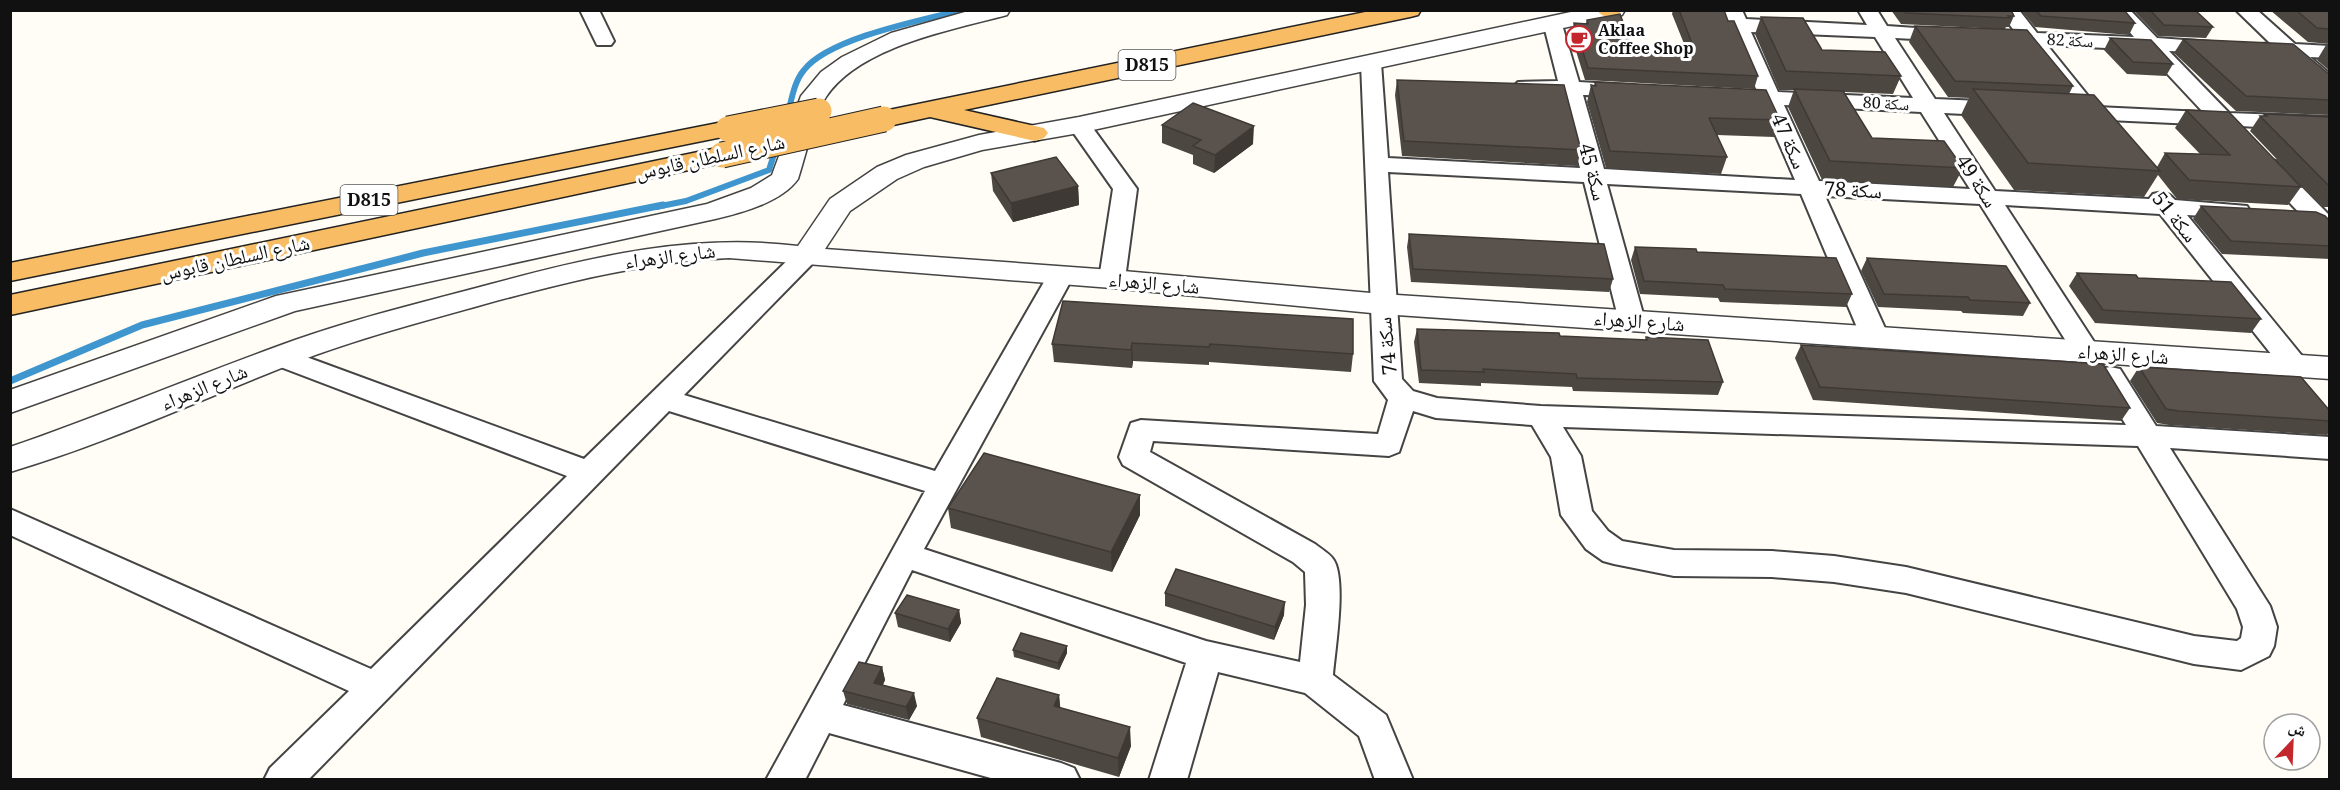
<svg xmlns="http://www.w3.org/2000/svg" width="2340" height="790" viewBox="0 0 2340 790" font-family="Georgia,'Noto Naskh Arabic',serif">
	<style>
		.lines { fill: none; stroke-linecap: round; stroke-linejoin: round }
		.stream-far1 { stroke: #3f96cf; stroke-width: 6 }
		.stream { stroke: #3f96cf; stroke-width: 7 }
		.minor-casing { stroke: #444; stroke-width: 4 }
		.tertiary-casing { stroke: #444; stroke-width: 3 }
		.trunk-casing { stroke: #222; stroke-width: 3 }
		.minor { fill: #fff; fill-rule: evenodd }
		.tertiary { fill: #fff; fill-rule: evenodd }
		.trunk { fill: #f7bc64; fill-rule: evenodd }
		.trunk-bridge-casing { stroke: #222; stroke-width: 27; stroke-linecap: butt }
		.trunk-bridge { stroke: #f7bc64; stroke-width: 25 }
		.wall { fill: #4d4742 }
		.shaded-wall { fill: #3f3936 }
		.building { fill: #5a524d; stroke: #3f3936; stroke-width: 1.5 }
		.labels { text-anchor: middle; stroke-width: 6; stroke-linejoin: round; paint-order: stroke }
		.far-poi-label { font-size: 16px; font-weight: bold; fill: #111; stroke: #fff; text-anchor: start }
		.far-street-label { font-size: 16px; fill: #111; stroke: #fff }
		.shield { fill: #fff; stroke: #585858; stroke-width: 1.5 }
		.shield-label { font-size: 18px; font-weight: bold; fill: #111 }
		.street-label { font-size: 20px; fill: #111; stroke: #fff }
	</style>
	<rect width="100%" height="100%" fill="#fffdf5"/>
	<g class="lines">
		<path class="stream-far1" d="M788 113C792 98 794 82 804 70 829 38 922 20 962 10
			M656 207 686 201 769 170 776 148"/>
		<path class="stream" d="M10 381 142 325 423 253 663 205"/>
		<defs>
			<path id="minor" d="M580 10H599L614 41 611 45H597Z
				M1723 10H1742L1746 19 1867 25 1858 10H1877L1887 26 1959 31 1962 35 1959 39 1952 41 1895 38 1935 99 2004 102 2012 104 2015 109 2012 114 2004 116 1944 113 1995 191 2149 199 2153 194C2163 191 2168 192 2175 200L2247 206 2250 211 2247 216 2238 218 2187 215 2311 367 2307 374 2297 376 2287 374 2160 214 2005 205 2100 351 2096 357 2086 360 2076 357 1980 204 1825 196 1889 337 1885 343 1875 346 1865 343 1861 337 1801 194 1607 184 1645 321 1641 327 1632 330 1623 327 1619 321 1584 182 1388 172 1402 379 1413 391 1437 398 1541 406 2126 425 2096 376 2100 369 2110 367 2120 369 2156 426 2330 437V459L2170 448 2270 606 2277 627 2274 646 2269 656 2241 670 2194 664 1906 593 1834 582 1772 577 1674 576 1614 564 1603 561 1586 549 1561 515 1551 457 1532 425 1436 418 1413 411 1399 452 1389 456 1153 441 1150 452 1315 544C1321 549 1329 553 1333 559 1347 578 1335 650 1333 675L1386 715 1413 780H1375L1359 736 1305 693 1218 672 1187 780H1149L1186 663 912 570 843 705 1061 763 1074 768 1080 780H998L829 733 805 780H766L925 491 669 411 308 780H264L270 768 349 691 10 535V509L371 669 567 476 270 363 266 357 270 351 280 348 290 351 584 459 797 251 806 248 815 251 819 256 815 261 684 395 935 471 1048 275 1052 269 1061 267 1070 269 1074 275 924 549 1206 641 1300 662 1306 605 1305 572 1293 562 1123 465 1119 457 1131 423 1141 420 1378 434 1388 400 1374 381 1361 63 1364 59H1378L1381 63 1388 158 1580 168 1561 94 1518 90 1514 86 1518 82 1558 81 1543 22 1546 18H1560L1579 82 1629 85 1637 86 1640 91 1637 96 1583 95 1604 169 1795 180 1762 104 1724 101 1721 96 1724 91H1757ZM1751 32 1875 37 1913 98 1778 92ZM1784 105 1921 112 1970 189 1819 181ZM1563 427 2138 446 2237 609 2243 627 2241 638 2237 641 2194 636 1906 567 1834 556 1772 551 1674 550 1622 541 1608 531 1592 511 1581 456Z
				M1999 10H2019L2037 33 2134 37 2110 10H2130L2157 38 2226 43 2229 47 2226 51 2219 53 2169 51 2229 113 2330 117V131L2240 126 2237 131C2228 133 2223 132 2216 125L2108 120 2110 123 2107 128H2091L2084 119 2063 117 2060 112 2063 107 2074 106 2025 44 1988 41 1985 37 1988 33 2015 32ZM2047 45 2145 50 2203 112 2097 107Z
				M2236 10H2257L2295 44 2330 46V58L2310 57 2330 74V92L2323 90 2285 56 2255 53 2252 49 2255 45 2270 43Z
				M1079 118 1087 120 1137 189 1125 279 1121 285 1112 287 1103 285 1099 279 1113 189 1068 125 1071 120Z
				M2268 159 2276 161 2330 216V238L2321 236 2260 171 2256 166 2260 161Z"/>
			<path id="tertiary" d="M972 10H1010L1007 15C952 30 860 46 826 97 815 113 805 158 798 179 782 202 741 213 715 219L295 311 10 413V390L276 296 707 204 751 188 772 175 801 96 821 72 842 57 891 33Z
				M1580 10H1625L1622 15 1614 17 1079 133 982 150 924 167 897 179 850 211 825 249 1112 270 1382 294 2330 357V379L1382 314 1112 288 729 258C645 262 566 282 485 304 421 322 356 339 294 363 200 400 108 443 10 472V447C106 414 199 374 295 340 360 317 428 301 495 283 595 256 694 233 798 246L830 199 877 167 906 155 979 135 1079 117Z"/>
			<path id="trunk" d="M1375 10H1421L1418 15 1410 17 964 110 1044 128 1048 133 1044 138 1035 141 930 117 884 127 875 124 871 119 875 114 884 111Z
				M1597 10H1621V11L1618 16C1610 18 1602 18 1597 10Z
				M728 121 737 124 741 129 737 134 10 281V263Z
				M722 147 731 149 735 155 731 161 10 315V295Z"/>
		</defs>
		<use href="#minor" class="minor-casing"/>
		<use href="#tertiary" class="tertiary-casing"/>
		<use href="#trunk" class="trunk-casing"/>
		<use href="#minor" class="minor"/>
		<use href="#tertiary" class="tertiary"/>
		<use href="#trunk" class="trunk"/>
		<defs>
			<path id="trunk-bridge" d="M728 129 819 111
				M722 155 884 119"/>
		</defs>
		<use href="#trunk-bridge" class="trunk-bridge-casing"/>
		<use href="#trunk-bridge" class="trunk-bridge"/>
	</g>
	<path class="wall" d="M1673 10H1679L1728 21 1758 76 1754 89 1585 80 1571 35 1574 23H1586L1587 20 1633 49 1687 51 1672 14Z
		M1891 10H2011L2014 16 2009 27H2006L2005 29 2073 86 2069 94 2157 167 2165 153 2200 154 2175 128 2186 110 2301 187 2288 205 2177 199 2158 175 2144 197 2014 190 1961 115 1969 98 1948 97 1909 42 1915 26 2001 29 1901 24Z
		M2021 10H2124L2135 23 2129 35 2035 27Z
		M2133 10H2195L2213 27 2206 38 2158 36Z
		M2270 10H2330V44L2308 42Z
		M1761 17 1822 50 1901 76 1893 94 1844 92 1872 138 1963 168 1953 187 1822 180 1788 107 1794 90H1779L1755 34Z
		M2110 38 2173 64 2166 76 2127 74 2104 50Z
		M2183 39 2330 75V115L2236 111 2174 53Z
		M2326 45H2330V71L2317 60Z
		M1397 80 1581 150 1577 166 1402 156 1395 95Z
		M1595 82 1780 120 1774 137 1717 135 1727 157 1721 174 1606 168 1587 102 1591 85 1594 86Z
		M2264 114 2330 117V207H2322L2250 131 2260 116H2263Z
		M1162 125 1253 144 1214 173 1193 164V155L1162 143Z
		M991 173 1078 186 1079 205 1013 222 993 191Z
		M2201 206 2330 221V259L2222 254 2193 219Z
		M1409 234 1613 279 1609 292 1411 282 1407 247Z
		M1635 247 1697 252 1852 294 1846 307 1720 302 1718 298 1640 294 1631 260Z
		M1867 258 2030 303 2023 316 1963 313 1961 311 1878 307 1861 271Z
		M2077 273 2138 278 2261 319 2251 333 2095 323 2069 286Z
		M1063 301 1353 354 1351 372 1209 362V365L1133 361 1132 368 1054 362 1052 344Z
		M1417 329 1645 340 1646 337 1723 382 1718 395 1573 391 1572 387 1481 383V386L1419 383 1414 342Z
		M1801 345 2130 408 2121 421 1813 400 1795 358Z
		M2139 367 2330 411V432L2327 435 2169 425 2157 423 2130 381Z
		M1140 495V515L1112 572 951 528 948 508Z
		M1165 593 1284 615 1274 640 1165 606Z
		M959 610 961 623 950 642 898 627 895 613Z
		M1067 646V653L1059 670 1014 657 1013 650Z
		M882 667 885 680 883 685 917 706 909 720 847 704 843 691Z
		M1059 695 1060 708 1131 746 1119 777 981 737 977 718Z"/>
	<path class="shaded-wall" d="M1254 126 1253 144 1214 173 1215 155Z
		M1078 186 1079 205 1013 222 1011 203Z
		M1132 343 1133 361 1132 368 1131 350Z
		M1140 495V515L1112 572 1111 552Z
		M1285 602 1284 615 1274 640 1275 627Z
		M959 610 961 623 950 642 948 629Z
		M1067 646V653L1059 670 1058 663Z
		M882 667 885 680 877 696 874 683Z
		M914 693 917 706 909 720 906 707Z
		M1059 695 1061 714 1054 706Z
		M1130 727 1131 746 1119 777 1118 758Z"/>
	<path class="building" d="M1679 10H1724L1728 21H1734L1758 76 1588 68 1574 23 1588 24 1587 20 1620 14 1633 49 1695 51Z
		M1904 10H2011L2014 16H2008L2010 18 1906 13Z
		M2036 10H2124L2135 23 2041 16Z
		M2150 10H2195L2213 27 2164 25Z
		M2296 10H2330V29L2317 28Z
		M1761 17 1803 18 1822 50 1885 52 1901 76 1786 71Z
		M1915 26 2027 30 2073 86 1955 81Z
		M2110 38 2151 40 2173 64 2133 62Z
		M2183 39 2293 44 2330 75V100L2246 96Z
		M1397 80 1564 85 1581 150 1404 141Z
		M1595 82 1766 90 1780 120 1709 118 1727 157 1610 151 1591 85 1596 86Z
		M1794 89 1843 91 1872 138 1944 141 1963 168 1830 161Z
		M1973 89 2094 95 2160 171 2028 163Z
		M1193 103 1254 126 1215 155 1193 146 1201 140 1162 125Z
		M2186 110 2229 112 2301 187 2189 180 2165 153 2230 155Z
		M2264 114 2330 117V187L2260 116H2267Z
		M1056 157 1078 186 1011 203 991 173Z
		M2201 206 2316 212 2325 216 2330 221V246L2231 241Z
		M1409 234 1604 244 1613 279 1413 269Z
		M1635 247 1696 249 1697 252 1836 258 1852 294 1725 289 1723 285 1644 281Z
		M1867 258 2006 266 2030 303 1970 300 1968 297 1884 294Z
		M2077 273 2136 275 2138 278 2231 282 2261 319 2103 310Z
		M1063 301 1353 319V354L1210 344 1209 347 1132 343 1131 350 1052 344Z
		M1417 329 1559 333 1560 336 1647 340 1646 337 1708 340 1723 382 1577 378 1576 374 1483 369 1484 372 1421 370Z
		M1801 345 2103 364 2130 408 1820 387Z
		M2139 367 2301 377 2330 411V421L2179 411 2166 409Z
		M984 453 1140 495 1111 552 948 508Z
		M1176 569 1285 602 1275 627 1165 593Z
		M907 595 959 610 948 629 895 613Z
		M1021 633 1067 646 1058 663 1013 650Z
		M859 662 882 667 874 683 914 693 906 707 843 691Z
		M997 678 1059 695 1054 706 1130 727 1118 758 977 718Z"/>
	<defs>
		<symbol id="cafe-ring" viewBox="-11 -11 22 22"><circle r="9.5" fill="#fff" stroke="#c4262e" stroke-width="1.5"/><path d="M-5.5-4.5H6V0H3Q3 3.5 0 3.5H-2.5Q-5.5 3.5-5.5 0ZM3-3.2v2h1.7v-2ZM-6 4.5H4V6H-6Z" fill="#c4262e"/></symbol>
	</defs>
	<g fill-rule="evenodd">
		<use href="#cafe-ring" x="1564" y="24" width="30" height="30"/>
	</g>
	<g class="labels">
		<g class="far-poi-label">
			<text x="1598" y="36">Aklaa<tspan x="1598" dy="18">Coffee Shop</tspan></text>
		</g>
		<g class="far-street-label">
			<text transform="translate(2070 40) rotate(3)" y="6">سكة 82</text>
			<text transform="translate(1886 103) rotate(3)" y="6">سكة 80</text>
		</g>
		<g class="shield">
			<rect x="1118.5" y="50" width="57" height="30" rx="4.5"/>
			<rect x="340.5" y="185" width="57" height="30" rx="4.5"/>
		</g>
		<g class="shield-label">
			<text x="1147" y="71">D815</text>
			<text x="369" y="206">D815</text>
		</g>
		<g class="street-label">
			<text transform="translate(1789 141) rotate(66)" y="7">سكة 47</text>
			<text transform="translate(710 157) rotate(-12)" y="7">شارع السلطان قابوس</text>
			<text transform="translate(1593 172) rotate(75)" y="7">سكة 45</text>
			<text transform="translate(1977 181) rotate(57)" y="7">سكة 49</text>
			<text transform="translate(1853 190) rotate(3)" y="7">سكة 78</text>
			<text transform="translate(2175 217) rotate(51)" y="7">سكة 51</text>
			<text transform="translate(670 256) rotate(-7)" y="7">شارع الزهراء</text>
			<text transform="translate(235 258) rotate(-12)" y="7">شارع السلطان قابوس</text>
			<text transform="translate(1154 283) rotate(5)" y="7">شارع الزهراء</text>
			<text transform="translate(1639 321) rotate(4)" y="7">شارع الزهراء</text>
			<text transform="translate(1387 346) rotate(-96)" y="7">سكة 74</text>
			<text transform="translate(2123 354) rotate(4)" y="7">شارع الزهراء</text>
			<text transform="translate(204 387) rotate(-22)" y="7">شارع الزهراء</text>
		</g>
	</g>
	<rect width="2340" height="790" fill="none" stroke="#111111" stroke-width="24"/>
	<g transform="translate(2292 742) rotate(23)"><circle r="28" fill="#ffffff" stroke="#a0a0a0" stroke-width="1.5"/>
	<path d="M0-4.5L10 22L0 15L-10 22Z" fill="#c4262e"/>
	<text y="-9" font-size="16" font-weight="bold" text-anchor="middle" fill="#111111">ش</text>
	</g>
</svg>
